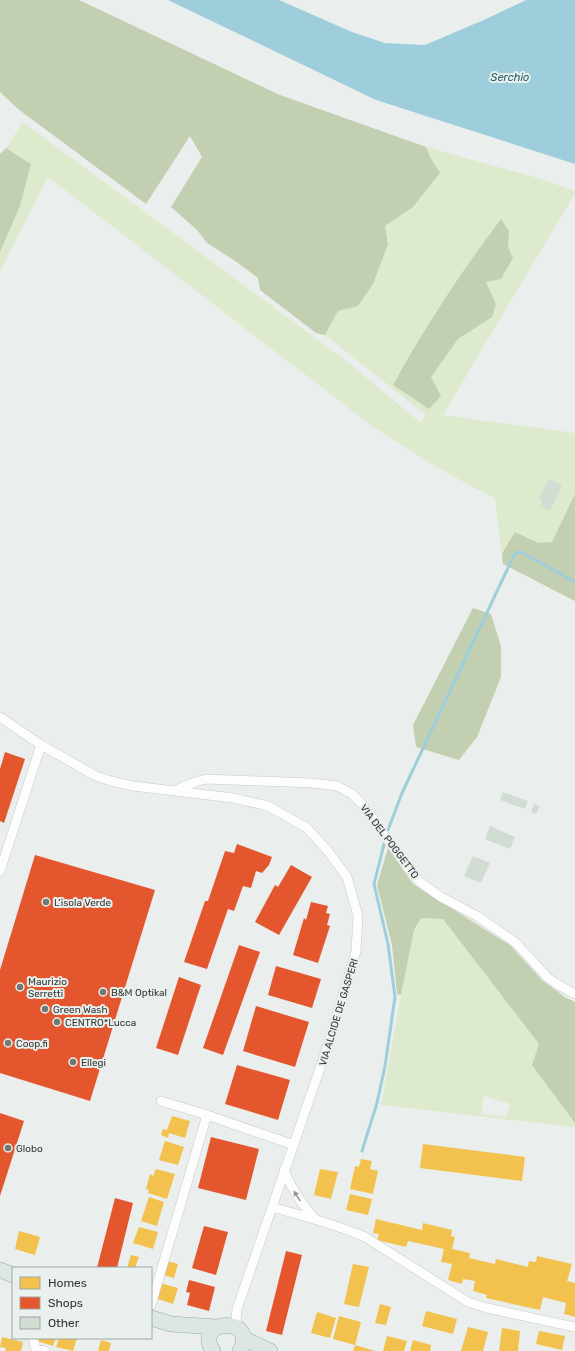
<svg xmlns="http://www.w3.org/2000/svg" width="575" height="1351" viewBox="0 0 575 1351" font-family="Rubik,sans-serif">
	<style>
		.green { fill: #deeacd; fill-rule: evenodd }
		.forest { fill: #c3cfb1 }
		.water { fill: #9ecedb }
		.homes { fill: #f2c14e }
		.shops { fill: #e4572e }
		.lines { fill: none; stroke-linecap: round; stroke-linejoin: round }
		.stream { stroke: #9ecedb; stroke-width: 3 }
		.building { fill: #d1dcd3 }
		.minor-casing { stroke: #c6cac8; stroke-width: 10 }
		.primary-casing { stroke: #96a9a7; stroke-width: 16 }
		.minor { stroke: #fcfdfc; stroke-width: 9 }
		.primary { stroke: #dce6e5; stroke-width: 15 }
		.oneway { fill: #989a98 }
		.poi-dot { fill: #737775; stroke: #e9f0ed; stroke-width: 1.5 }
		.labels { text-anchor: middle; stroke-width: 4; stroke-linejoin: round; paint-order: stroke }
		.street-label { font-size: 10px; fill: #333635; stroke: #e9f0ed }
		.poi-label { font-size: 10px; fill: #333635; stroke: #e9f0ed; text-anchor: start }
		.water-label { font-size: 11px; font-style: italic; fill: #255c6a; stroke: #e9f0ed }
	</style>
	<rect width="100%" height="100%" fill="#eaefed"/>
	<path class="green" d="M23 122 349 363 421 423 425 414 325 335 338 311 358 306 388 244 385 226 413 207 440 174 429 157 426 147 541 179 575 191V193L443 415 575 433V601L503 564 495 499 438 468 372 426 48 177 0 271V252L20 206 31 164 6 148Z
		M421 918H443L539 1044 575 1123V1127L381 1105 413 930ZM484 1096 510 1104 506 1117 481 1114Z"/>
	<path class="forest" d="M0 0H79L280 95 426 147 430 157 440 173 413 207 385 226 388 244 373 284 358 306 338 311 325 335 316 333 260 290 258 278 238 263 207 243 197 230 171 207 202 157 190 136 146 204 18 109 0 92Z
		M6 148 31 164 20 206 0 252V154Z
		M501 219 509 231 508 247 513 258 501 279 486 282 496 304 492 317 458 339 431 377 441 396 429 409 393 385C425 327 461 272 501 219Z
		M575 494V601L503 564 502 554 515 532 538 543 552 542Z
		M473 608 491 614 501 646V677L477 737 459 760 416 747 413 725Z
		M388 848 413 884 511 946 543 981 565 997 575 1002V1123L532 1065 539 1044 443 919 421 918 414 930 401 995 397 994 392 945 377 885Z"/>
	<path class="water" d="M168 0H279L352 32 385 43 425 45 486 19 526 0H575V164L376 100Z"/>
	<path class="homes" d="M172 1116 190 1121 185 1138 169 1133 168 1138 161 1135 163 1129 167 1130Z
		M165 1141 184 1147 178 1165 159 1160Z
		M423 1144 525 1157 522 1181 420 1168Z
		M361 1159 372 1161 370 1169 378 1171 373 1194 350 1189 355 1166 359 1167Z
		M156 1169 175 1174 167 1199 148 1193 149 1190 146 1189 150 1174 153 1176Z
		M320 1169 338 1172 331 1199 314 1195Z
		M350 1194 372 1199 368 1215 346 1210Z
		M149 1197 164 1202 157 1226 141 1221Z
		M376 1219 422 1230 423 1223 452 1230 451 1236 455 1237 452 1249 470 1253 469 1258 495 1264 496 1259 528 1267 529 1261 536 1262 537 1256 572 1264 567 1281 575 1283V1317L564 1314 566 1303 543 1297 540 1310 486 1298 487 1295 473 1291 475 1281 463 1279 462 1284 448 1280 452 1264 441 1262 444 1249 408 1241 406 1247 377 1240 379 1234 373 1233Z
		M139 1227 158 1232 153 1249 133 1243Z
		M19 1231 40 1237 35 1255 15 1249Z
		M131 1255 139 1257 135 1268H127Z
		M167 1261 178 1264 174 1278 163 1275Z
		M353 1264 369 1267 359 1307 344 1304Z
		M160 1283 178 1288 173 1304 155 1298Z
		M380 1304 391 1307 386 1325 375 1323Z
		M426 1311 457 1319 453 1334 422 1326Z
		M317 1312 336 1318 330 1338 311 1333Z
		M339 1316 361 1322 355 1345 375 1351H353L355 1345 333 1339Z
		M468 1327 488 1332 483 1351H461Z
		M502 1328 520 1331 518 1351H499Z
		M539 1331 565 1336 562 1350 536 1344Z
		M387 1336 407 1341 404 1351H383Z
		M2 1337 23 1342 21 1351H5L6 1348 0 1347Z
		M38 1338H56L53 1346 37 1341Z
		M59 1338H77L73 1351 56 1347Z
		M101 1340 111 1343 109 1351H98Z
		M413 1340 431 1345 430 1351H410Z"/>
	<path class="shops" d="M5 752 25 759 4 823 0 821V769Z
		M237 844 272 857 269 865 262 873 256 871 251 888 243 886 234 911 228 909 207 969 184 962 205 901H208L225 851 234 853Z
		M35 855 155 890 90 1101 0 1073V970Z
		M291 865 312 877 279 935 255 922 275 885 278 887Z
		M311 902 328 906 326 913 330 914 327 925 330 926 318 963 293 955 304 918 306 920Z
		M239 945 260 952 223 1055 203 1048Z
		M276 966 321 979 312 1008 268 995Z
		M179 977 201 985 178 1055 156 1048Z
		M256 1006 309 1022 295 1067 243 1051Z
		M237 1065 290 1080 278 1120 225 1104Z
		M0 1113 24 1121 0 1196Z
		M211 1137 259 1149 246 1200 198 1188Z
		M115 1198 133 1203 117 1268H97Z
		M204 1226 228 1232 216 1275 192 1268Z
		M286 1251 302 1255 282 1335 266 1331Z
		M189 1280 215 1287 209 1311 187 1305 190 1293 186 1292Z"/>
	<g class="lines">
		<path class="stream" d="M388 830 402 793 515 553 521 552 575 582
			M362 1151 377 1103 385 1066 395 997 388 944 374 884 384 844"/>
	</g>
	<path class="building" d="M549 479 562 485 550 511 540 506 543 500 539 498Z
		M503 792 528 801 525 809 500 800Z
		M534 804 540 806 536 814 531 812Z
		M490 826 515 837 510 849 485 839Z
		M473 856 490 863 481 883 464 876Z"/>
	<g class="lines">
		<defs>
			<path id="minor" d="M0 717 41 745 96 776 111 781 133 786 233 798 268 806 307 828 327 850 347 877 358 916 356 951 328 1045 237 1309 236 1320 238 1330
				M176 790 195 782 206 779 312 783 337 786 352 794 363 805 409 869 421 883 441 897 477 916 516 943 547 977 555 983 575 994
				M0 871 41 745
				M161 1101 207 1115 294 1145
				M284 1170C293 1191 300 1202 315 1219
				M272 1207C303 1216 335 1224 365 1237L468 1302 487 1308 575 1327
				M151 1305 207 1115
				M33 1338 36 1349 45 1351"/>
			<path id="primary" d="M0 1270 13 1275
				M151 1318 171 1324 217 1327
				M243 1338 270 1351
				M213 1351C192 1319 259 1315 240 1351"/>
		</defs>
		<use href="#minor" class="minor-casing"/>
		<use href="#primary" class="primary-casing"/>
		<use href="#minor" class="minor"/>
		<use href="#primary" class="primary"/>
	</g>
	<defs><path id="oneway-solid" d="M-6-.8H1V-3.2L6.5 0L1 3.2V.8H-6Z"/></defs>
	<use class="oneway" href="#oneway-solid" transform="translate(297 1196) rotate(-123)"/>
	<g class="poi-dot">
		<circle cx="46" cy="902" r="4"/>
		<circle cx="20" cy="987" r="4"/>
		<circle cx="103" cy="992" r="4"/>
		<circle cx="45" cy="1009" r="4"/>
		<circle cx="57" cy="1022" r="4"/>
		<circle cx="8" cy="1043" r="4"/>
		<circle cx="73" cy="1062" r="4"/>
		<circle cx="8" cy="1148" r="4"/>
	</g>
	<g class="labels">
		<g class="street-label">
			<text transform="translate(390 841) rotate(53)" y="4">VIA DEL POGGETTO</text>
			<text transform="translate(338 1012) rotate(-73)" y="4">VIA ALCIDE DE GASPERI</text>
		</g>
		<g class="poi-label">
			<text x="54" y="906">L'isola Verde</text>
			<text x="28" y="985">Maurizio<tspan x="28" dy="12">Serretti</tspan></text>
			<text x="111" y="996">B&amp;M Optikal</text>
			<text x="53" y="1013">Green Wash</text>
			<text x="65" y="1026">CENTRO*Lucca</text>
			<text x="16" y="1047">Coop.fi</text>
			<text x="81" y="1066">Ellegi</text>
			<text x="16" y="1152">Globo</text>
		</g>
		<g class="water-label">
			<text x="510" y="81">Serchio</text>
		</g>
	</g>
	<rect x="12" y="1267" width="140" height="72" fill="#e9f0ed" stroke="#a0a6a3"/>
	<rect x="20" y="1277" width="20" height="12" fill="#f2c14e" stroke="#a0a6a3"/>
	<text x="48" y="1287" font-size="12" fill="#333635">Homes</text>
	<rect x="20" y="1297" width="20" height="12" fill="#e4572e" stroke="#a0a6a3"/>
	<text x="48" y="1307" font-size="12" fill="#333635">Shops</text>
	<rect x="20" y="1317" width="20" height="12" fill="#d1dcd3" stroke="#a0a6a3"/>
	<text x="48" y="1327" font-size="12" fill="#333635">Other</text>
</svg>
